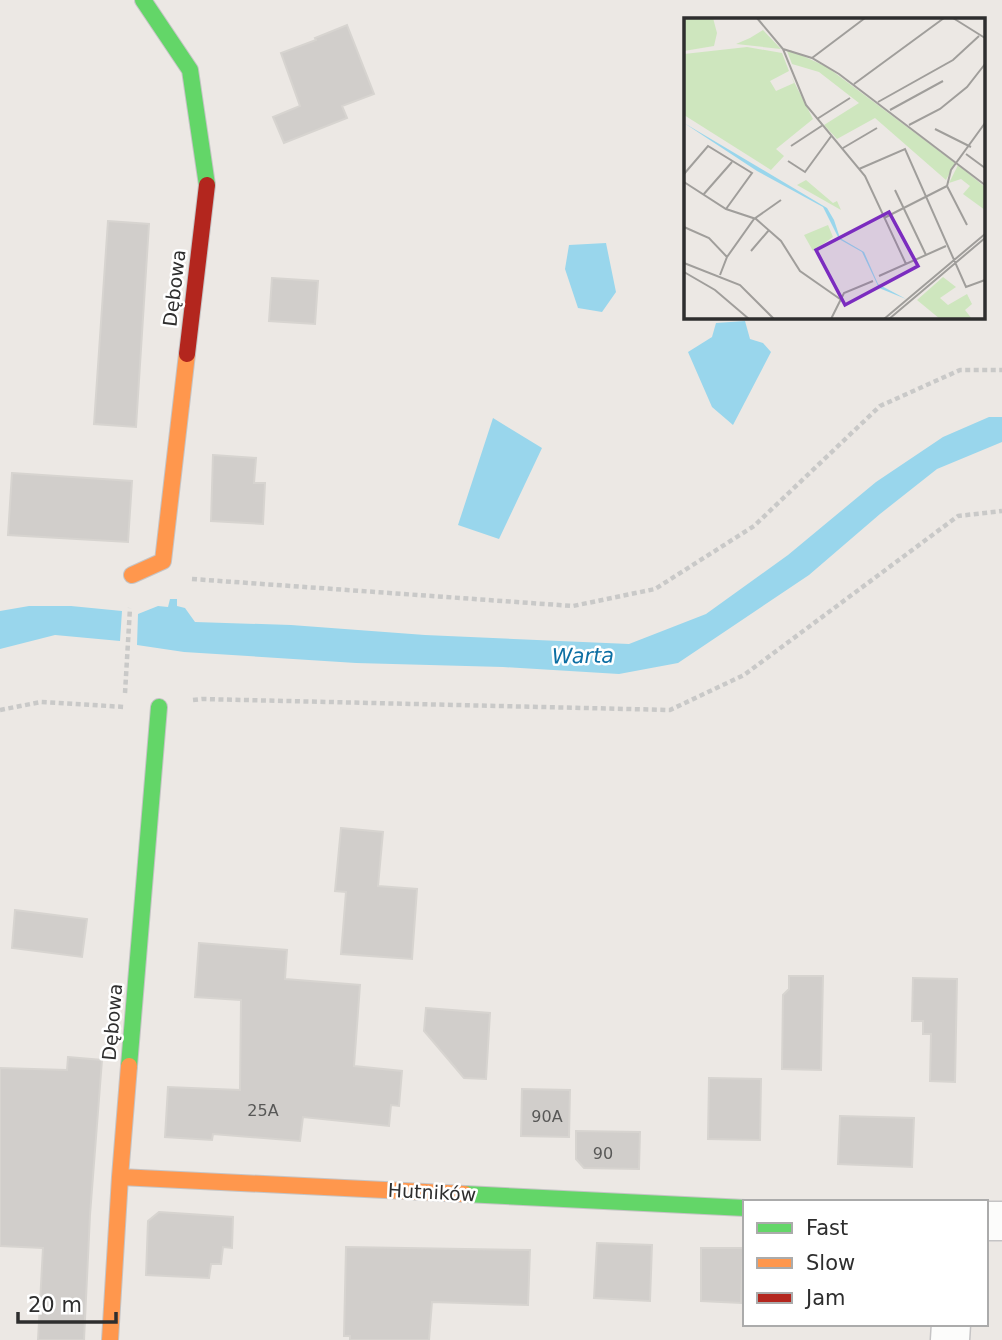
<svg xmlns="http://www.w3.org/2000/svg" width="1002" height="1340" viewBox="0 0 1002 1340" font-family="'DejaVu Sans',sans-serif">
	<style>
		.water { fill: #99d6ec }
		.building { fill: #d1cecb; stroke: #d7d4d0; stroke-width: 2 }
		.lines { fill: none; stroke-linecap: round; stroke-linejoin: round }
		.street-casing { stroke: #c5c4c5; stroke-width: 41 }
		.fast-casing { stroke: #c5c4c5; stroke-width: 18 }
		.slow-casing { stroke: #c5c4c5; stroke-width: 18 }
		.jam-casing { stroke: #c5c4c5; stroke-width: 18 }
		.path { stroke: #c9c9c8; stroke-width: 4.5; stroke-dasharray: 5 3.5; stroke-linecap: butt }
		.street { stroke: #fcfcfb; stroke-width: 38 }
		.fast { stroke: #63d668; stroke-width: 16 }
		.slow { stroke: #ff974d; stroke-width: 16 }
		.jam { stroke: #b3261e; stroke-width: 16 }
		.labels { text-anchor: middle; stroke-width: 5; stroke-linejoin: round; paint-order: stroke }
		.number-label { font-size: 16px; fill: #585857 }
		.street-label { font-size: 19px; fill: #2e2e2e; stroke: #fff }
		.water-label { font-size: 21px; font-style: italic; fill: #0d6fa3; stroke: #fff }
		.inset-road { fill: none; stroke: #a09e9b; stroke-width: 2 }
		.view { fill: #7b2cbf; fill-opacity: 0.15; stroke: #7b2cbf; stroke-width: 3.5 }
		.inset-edge { fill: none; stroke: #2e2e2e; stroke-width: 3.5 }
	</style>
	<rect width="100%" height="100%" fill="#ece8e4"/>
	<path class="water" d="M606 243 616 292 602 312 578 308 565 269 569 245Z
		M745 321 750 339 763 343 771 352 733 425 712 407 688 352 712 337 716 323Z
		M989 417H1002V442L937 469 880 514 809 575 678 663 619 674 503 667 356 663 184 652 137 645 138 614 158 606 168 607 170 599H177V606L185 608 195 622 291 625 425 635 629 644 706 614 788 555 876 482 943 437Z
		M493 418 542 448 499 539 458 525Z
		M29 606H71L122 611 120 641 55 635 0 649V611Z"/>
	<path class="building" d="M347 25 374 94 342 106 347 118 284 143 273 117 300 106 281 53 316 40 315 38Z
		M108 221 149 224 136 427 94 424Z
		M272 278 318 281 315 324 269 321Z
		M213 455 256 458 254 483H265L263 524 211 521Z
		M12 473 132 481 128 542 8 535Z
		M341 828 383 832 378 886 417 889 412 959 341 954 346 892 335 891Z
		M15 910 87 919 82 957 12 948Z
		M199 943 287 950 285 979 360 985 354 1066 402 1071 399 1106 391 1105 389 1126 303 1117 300 1141 213 1134 212 1140 165 1137 168 1087 240 1090 241 1000 195 997Z
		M789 976H823L821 1070 782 1069 783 995 789 989Z
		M913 978 957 979 955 1082 930 1081 931 1034H923V1021H912Z
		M426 1008 490 1013 486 1079 464 1078 424 1031Z
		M68 1057 102 1060 90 1215 84 1340H38L43 1248 0 1246V1068L67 1070Z
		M709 1078 761 1079 760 1140 708 1139Z
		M522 1089 570 1090 569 1137 521 1136Z
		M840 1116 914 1118 912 1167 838 1164Z
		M576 1131 640 1132 639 1169 584 1168 576 1159Z
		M159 1212 233 1217 232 1248 223 1247 221 1264H211L209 1278 146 1275 148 1221Z
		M597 1243 652 1245 650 1301 594 1298Z
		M346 1247 530 1250 528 1305 432 1302 429 1340H350V1336H344Z
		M701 1248H743L741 1303 701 1301Z"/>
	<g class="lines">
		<defs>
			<path id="street" d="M986 1221H1002
				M950 1340 951 1324"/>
			<path id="fast" d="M143 0 190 70 207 185
				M129 1066 159 707
				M465 1194 745 1208"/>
			<path id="slow" d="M132 575 163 561 187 354
				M120 1177 465 1194
				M110 1340 120 1177 129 1066"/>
			<path id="jam" d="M187 354 207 185"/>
		</defs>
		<use href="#street" class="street-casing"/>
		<use href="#fast" class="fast-casing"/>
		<use href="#slow" class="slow-casing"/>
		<use href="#jam" class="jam-casing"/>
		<path class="path" d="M192 579 573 606 655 589 754 526 880 406 960 370H1002
			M125 693 130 608
			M193 700 202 699 670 710 744 675 958 516 1002 511
			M0 710 41 702 125 707"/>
		<use href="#street" class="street"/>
		<use href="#fast" class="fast"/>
		<use href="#slow" class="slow"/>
		<use href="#jam" class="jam"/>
	</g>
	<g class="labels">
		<g class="number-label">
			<text x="263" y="1116">25A</text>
			<text x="547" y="1122">90A</text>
			<text x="603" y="1159">90</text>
		</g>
		<g class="street-label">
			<text transform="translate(174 288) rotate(-83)" y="7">Dębowa</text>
			<text transform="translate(112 1022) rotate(-85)" y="7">Dębowa</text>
			<text transform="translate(432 1192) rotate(3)" y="7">Hutników</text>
		</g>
		<g class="water-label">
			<text transform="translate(583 656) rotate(-1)" y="7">Warta</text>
		</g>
	</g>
	<g transform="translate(684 18)">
		<rect width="301" height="301" fill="#ece8e4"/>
		<path d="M0 0H29L33 15 30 28 0 33ZM79 12 97 31 52 26 66 20ZM63 29 98 35 105 53 86 63 92 73 110 65 107 58 129 101 92 131 100 138 87 152 0 97V36ZM106 32 143 49 271 145 262 162 191 100 153 121 140 107 175 85 135 54 108 46 103 33ZM274 147 301 169V192L279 176 286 168 277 161 265 165ZM122 162 149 185 153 183 157 192 113 167ZM144 207 149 219 129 233 120 217ZM259 259 272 269 256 280 264 287 283 276 288 286 281 292 288 301H256L233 282Z" fill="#cee6be"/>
		<path d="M0 105 143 190 150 202 156 220 180 234 194 266 222 281 195 270 178 234 155 221 139 189 73 153Z" fill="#99d6ec"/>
		<path class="inset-road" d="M73 0 99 31 122 87 181 158 222 246M269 0 301 20M99 31 128 40 155 56 301 167M128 40 181 0M170 66 260 0M194 84 269 42 295 18M206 92 259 63M133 101 166 80M225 107 256 91 283 69 301 46M251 111 287 129M107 128 139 107M159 130 193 110M282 136 301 150M104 143 121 154 148 117M175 151 221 131 282 269 301 262M0 156 24 128 68 155 42 191M0 164 42 191 72 201 97 223 116 253 156 281M263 168 267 152 301 105M263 168 283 207M211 172 242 237M19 177 48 144M200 200 263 168M0 209 25 220 43 239M67 233 85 212M0 245 56 267 90 301M0 254 31 272 65 301M36 257 43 239 70 201 97 182M195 258 262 228M147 301 160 275 189 263M200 301 301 216M205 301 301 220"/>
		<path class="view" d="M205 194 234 248 161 287 132 232Z"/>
		<rect width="301" height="301" class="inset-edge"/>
	</g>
	<rect x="743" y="1200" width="245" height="126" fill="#ffffff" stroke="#ababab" stroke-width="2"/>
	<rect x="757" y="1223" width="35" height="10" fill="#63d668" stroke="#ababab" stroke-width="2"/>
	<text x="806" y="1235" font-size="21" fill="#2e2e2e">Fast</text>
	<rect x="757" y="1258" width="35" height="10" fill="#ff974d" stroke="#ababab" stroke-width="2"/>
	<text x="806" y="1270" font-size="21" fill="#2e2e2e">Slow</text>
	<rect x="757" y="1293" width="35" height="10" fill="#b3261e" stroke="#ababab" stroke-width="2"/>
	<text x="806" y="1305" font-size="21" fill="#2e2e2e">Jam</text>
	<path d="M18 1312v10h98v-10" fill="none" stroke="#2e2e2e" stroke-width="3.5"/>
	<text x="28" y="1312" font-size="21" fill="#2e2e2e" stroke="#ffffff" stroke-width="5" paint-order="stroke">20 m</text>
</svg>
